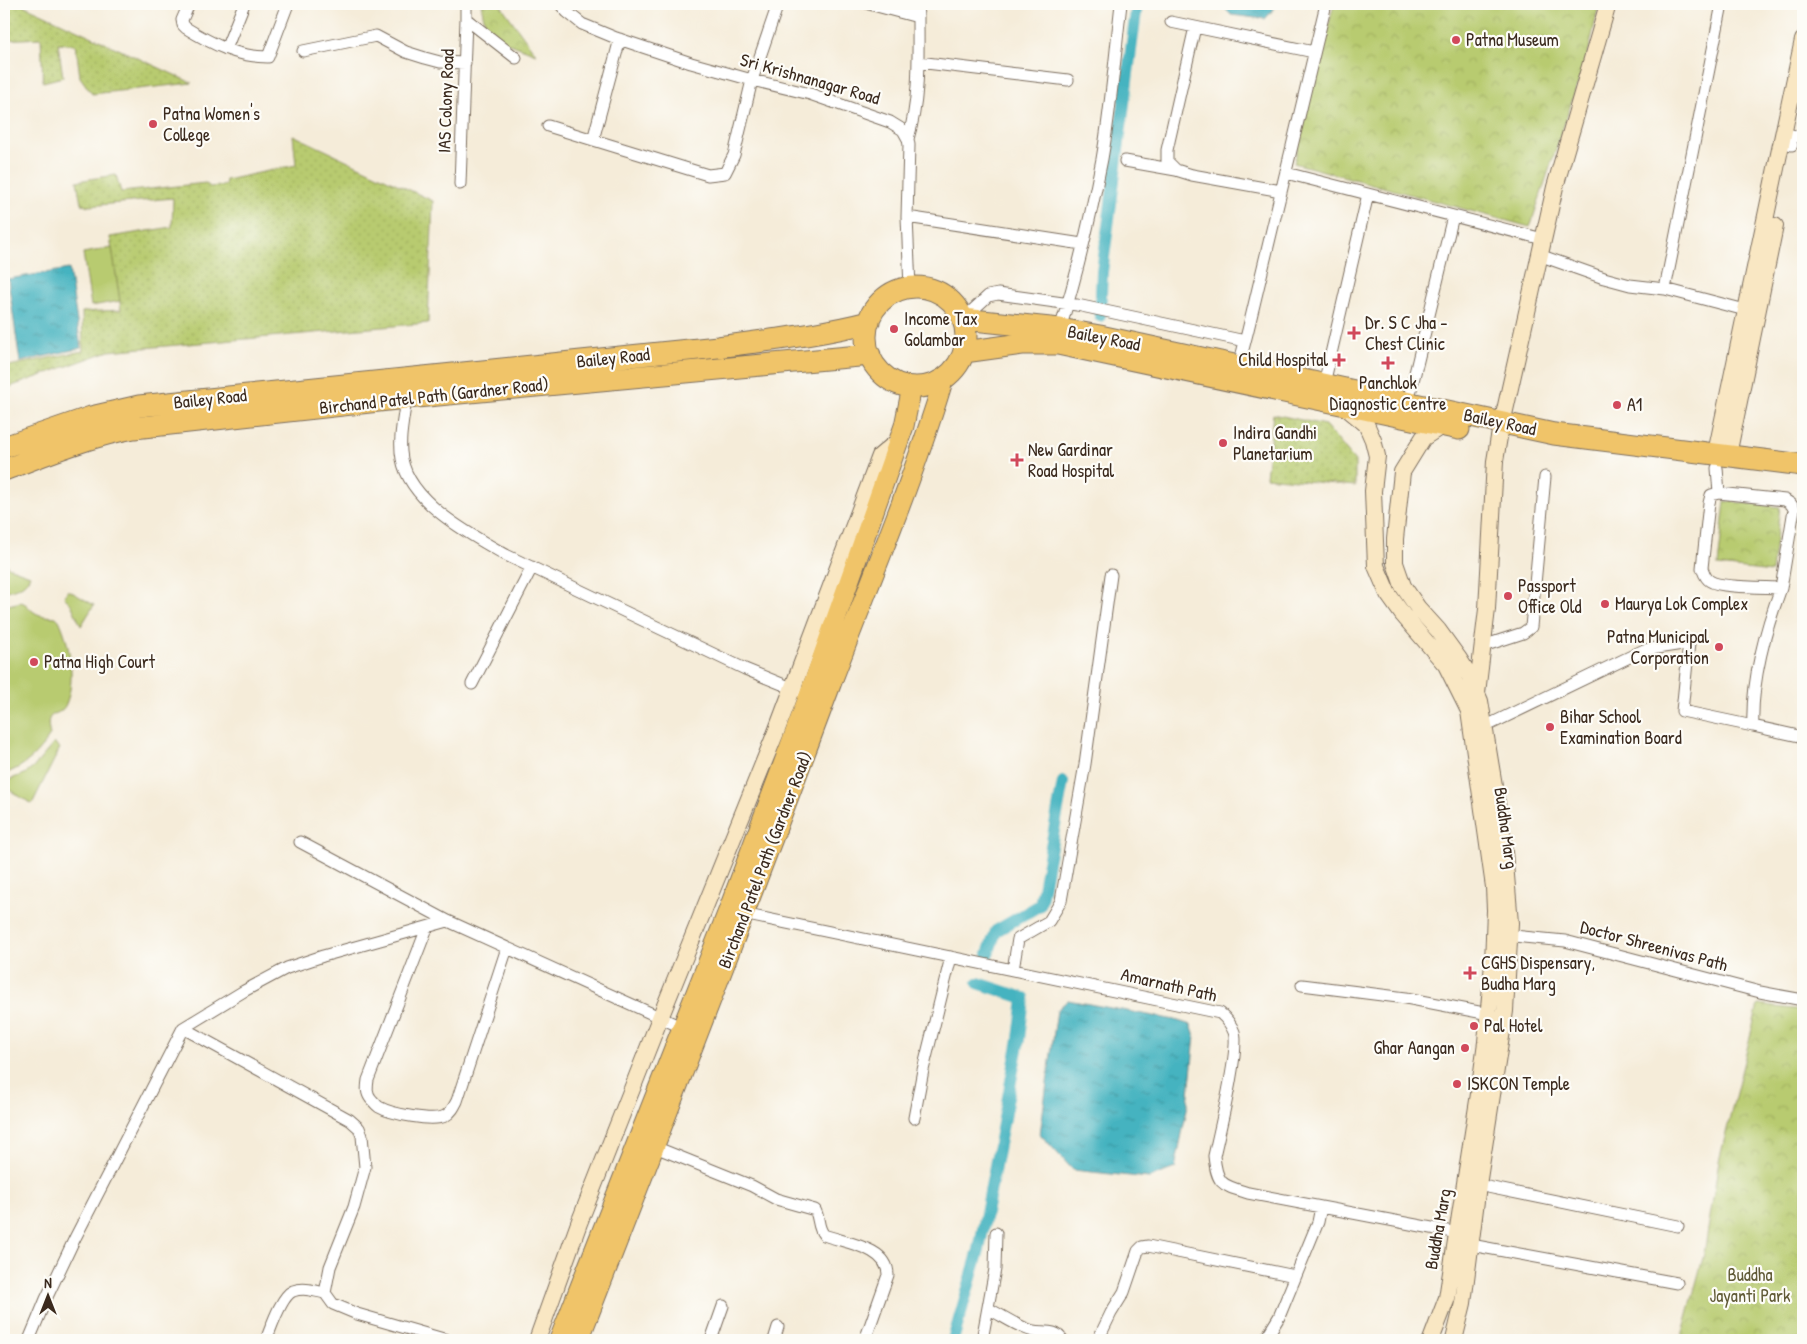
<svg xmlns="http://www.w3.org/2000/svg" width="1807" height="1344" viewBox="0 0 1807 1344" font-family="'Patrick Hand',sans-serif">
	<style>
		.grass { fill: url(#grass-dots); stroke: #7a7a46 }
		.park { fill: url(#park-crowns); stroke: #7a7a46 }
		.garden { fill: #b8cb6f; stroke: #7a7a46 }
		.water { fill: url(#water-ripples); stroke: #406e6f }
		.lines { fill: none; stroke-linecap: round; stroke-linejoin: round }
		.canal { stroke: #44b3c0; stroke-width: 12 }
		.street-casing { stroke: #7c6e5f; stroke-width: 13 }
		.secondary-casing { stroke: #7c6e5f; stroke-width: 18 }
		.primary-casing { stroke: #7c6e5f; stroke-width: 21 }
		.highway-casing { stroke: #7c6e5f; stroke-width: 23 }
		.street { stroke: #fff; stroke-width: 11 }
		.secondary { stroke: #f9e7c3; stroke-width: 16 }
		.primary { stroke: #f0c469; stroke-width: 19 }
		.highway { stroke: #f0c469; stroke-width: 21 }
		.poi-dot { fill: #d1495b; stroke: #fdfcf7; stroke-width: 2 }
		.labels { text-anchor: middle; stroke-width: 4.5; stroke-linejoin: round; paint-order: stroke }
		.poi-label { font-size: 18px; fill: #3b2a1e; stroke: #fdfcf7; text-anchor: start }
		.street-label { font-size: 18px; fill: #3b2a1e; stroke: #fdfcf7 }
		.park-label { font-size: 18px; fill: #605a36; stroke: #fdfcf7 }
	</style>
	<defs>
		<pattern id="grass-dots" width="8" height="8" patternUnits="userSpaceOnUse" patternTransform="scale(1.25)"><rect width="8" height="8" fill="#b8cb6f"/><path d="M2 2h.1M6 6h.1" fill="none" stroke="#9fae60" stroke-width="1.8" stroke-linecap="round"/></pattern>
		<pattern id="park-crowns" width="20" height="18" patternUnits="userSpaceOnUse" patternTransform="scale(1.25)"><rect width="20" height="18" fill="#b8cb6f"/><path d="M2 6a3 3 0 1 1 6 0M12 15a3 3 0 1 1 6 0" fill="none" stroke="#9fae60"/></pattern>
		<pattern id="water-ripples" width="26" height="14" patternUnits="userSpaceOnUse" patternTransform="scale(1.25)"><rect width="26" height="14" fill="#44b3c0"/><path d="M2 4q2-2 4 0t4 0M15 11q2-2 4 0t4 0" fill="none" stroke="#3a929b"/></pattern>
	</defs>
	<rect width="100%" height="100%" fill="#fdfcf7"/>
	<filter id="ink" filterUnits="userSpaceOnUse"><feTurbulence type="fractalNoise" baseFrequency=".02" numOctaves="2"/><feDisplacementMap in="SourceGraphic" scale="10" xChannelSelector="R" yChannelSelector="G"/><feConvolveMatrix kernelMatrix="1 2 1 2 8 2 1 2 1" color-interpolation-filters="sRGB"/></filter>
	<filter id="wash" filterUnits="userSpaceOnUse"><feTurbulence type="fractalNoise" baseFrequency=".0096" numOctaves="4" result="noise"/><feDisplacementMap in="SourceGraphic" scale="20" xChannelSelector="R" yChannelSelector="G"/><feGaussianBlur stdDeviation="1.12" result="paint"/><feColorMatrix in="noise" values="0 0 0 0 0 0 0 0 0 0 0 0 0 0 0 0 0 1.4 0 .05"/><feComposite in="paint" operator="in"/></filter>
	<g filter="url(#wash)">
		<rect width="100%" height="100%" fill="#f5ecd9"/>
		<path class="grass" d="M4 4H21L192 83 92 94 80 77 76 45 58 43 63 77 43 82 41 38 4 40Z
			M293 135 433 201 428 323 109 351 4 389V367L83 351 82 312 121 310 110 237 172 227 173 198 89 206 81 204 77 181 116 175 121 192 206 183 210 187 225 185 226 180 296 165Z
			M1273 414 1325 425 1355 461V486L1266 477Z"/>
		<path class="park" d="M481 4H500L536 54 505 42 485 24Z
			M1334 4H1599L1589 50 1530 227 1294 163Z
			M1725 501 1780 507 1772 572 1718 566Z
			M1758 1005 1803 1010V1340H1681L1704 1254 1719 1161Z"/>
		<path class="garden" d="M112 248 120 301 91 306 83 253Z
			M4 559 8 567 30 575C25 588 15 588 4 592Z
			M68 590 94 605 81 626 71 604 64 597Z
			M21 602C28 604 29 609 34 612 41 617 48 616 56 617L59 620C70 643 76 680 66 704 59 720 43 707 50 735 39 753 25 767 4 774V606Z
			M54 743 60 748 32 804 6 788 4 793V782L26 773 33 768Z"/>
		<path class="water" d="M1223 4H1275L1273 10 1265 19 1231 15 1223 6Z
			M69 269 81 348 20 362 8 279Z
			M1068 1000 1175 1020 1191 1025 1195 1036 1188 1104 1175 1168 1149 1178 1073 1170 1040 1134 1057 1010Z"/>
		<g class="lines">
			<path class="canal" d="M1100 316 1102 272 1137 4
				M988 954 996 931 1040 905 1063 782
				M953 1340 979 1250 1019 1039 1024 998 978 983"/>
		</g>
	</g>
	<g filter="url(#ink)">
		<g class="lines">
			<defs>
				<path id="street" d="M189 4 182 20 183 25 186 28C212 44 237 57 268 57L288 4
					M466 4V19L516 58
					M560 4 567 12 582 24 616 38 691 63 752 80 810 94 890 122 903 130 908 139 909 145 907 217 910 288
					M869 4 918 17 917 4
					M1171 22 1314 52
					M1195 27 1167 150V161L1176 170 1192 175 1281 191
					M226 49 244 4
					M303 51 376 36 406 52 425 58 440 62 465 63
					M918 62 1068 80
					M548 126 688 169 708 175 725 173 734 155 752 80 778 4
					M1784 133 1803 138
					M908 139C920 99 918 57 918 17
					M593 140 620 39
					M1782 142 1792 145
					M1125 161 1176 170
					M1286 173 1543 239
					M460 184 466 19
					M907 217 1082 244
					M1539 255 1604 278 1630 285 1665 289 1753 312
					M1665 289 1722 4
					M963 319 988 296 998 294 1077 305 1245 341
					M1060 329C1077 275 1091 215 1102 159 1111 108 1115 55 1121 4
					M1238 369 1248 330 1326 4
					M1324 384 1368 194
					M406 398C404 418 398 439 402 459 410 503 471 535 506 555L745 669 799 691
					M1408 402 1453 216
					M1717 468 1719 493
					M1719 493 1785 500 1791 504 1794 509 1781 588C1767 587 1720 588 1710 581 1705 578 1704 573 1702 568L1709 503 1711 495Z
					M1781 588C1766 628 1751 682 1753 726L1803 737
					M1483 646 1523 633 1531 627 1545 477
					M472 684 532 567
					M1478 730 1644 650 1689 643 1682 711 1753 726
					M300 842 448 921
					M738 913 1220 1013C1226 1018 1231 1024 1234 1032 1240 1049 1219 1133 1214 1156 1217 1185 1222 1185 1248 1193L1458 1233
					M427 928 368 1080C367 1087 366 1093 371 1099 373 1101 377 1106 379 1107 391 1114 433 1122 445 1116 451 1113 454 1107 457 1101L507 948
					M1503 935 1565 941 1760 992 1803 1000
					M1013 970 1018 939 1049 921 1061 901 1085 764 1111 575
					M1302 985 1406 998 1489 1014
					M183 1028 350 1120 359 1128 362 1136 365 1167 354 1207 330 1267 325 1293 333 1304 357 1314 447 1340
					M914 1118 923 1070 951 957
					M655 1147 752 1186 776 1199 815 1210C820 1219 817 1227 824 1235 845 1243 888 1247 888 1275L865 1340
					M1478 1185 1678 1226
					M1471 1245 1677 1283
					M989 1309C1003 1316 1018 1327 1033 1331 1044 1333 1056 1329 1062 1340
					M29 1340 46 1299 74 1240 183 1028 244 991 287 968 323 956 448 921 681 1027
					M266 1340C271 1328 281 1296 293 1291 304 1287 315 1291 325 1293
					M711 1340 723 1306
					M774 1340 778 1327
					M982 1340 995 1269 996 1233
					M1098 1340 1111 1313 1124 1292 1138 1251 1142 1247 1148 1246 1295 1276
					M1265 1340 1279 1317 1318 1222 1321 1207"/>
				<path id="secondary" d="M1343 405 1366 424 1373 440 1377 456 1373 491 1376 566 1388 594 1403 615 1446 665 1469 711 1494 887 1495 910 1493 963 1486 1042 1479 1094 1447 1298 1431 1340
					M1443 425 1423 438 1402 472 1395 539V563L1403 586 1418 608 1438 630 1459 659 1469 675 1480 701 1503 840 1510 923 1505 1011 1478 1185 1463 1303 1454 1340
					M1716 453 1803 40
					M1728 455 1775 226
					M1477 693 1487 609 1495 461 1499 437 1555 187 1608 4
					M537 1340 579 1223 660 1018 776 732 880 456 899 440"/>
				<path id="primary" d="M559 1340 728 911 809 695 904 426 912 387
					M579 1340C665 1120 751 900 833 679 871 579 913 481 944 378"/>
				<path id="highway" d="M866 337a50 50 0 1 1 100 0a50 50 0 1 1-100 0Z
					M963 319 1060 329 1100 336 1554 434 1803 465
					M964 352 1022 344H1058L1459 429
					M4 447 91 417 139 406 718 347C769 340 819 335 869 322
					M4 470C46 454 90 436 134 428L406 398 870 355"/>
			</defs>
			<use href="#street" class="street-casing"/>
			<use href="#secondary" class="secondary-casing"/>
			<use href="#primary" class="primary-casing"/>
			<use href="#highway" class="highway-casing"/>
			<use href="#street" class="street"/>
			<use href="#secondary" class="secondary"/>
			<use href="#primary" class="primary"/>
			<use href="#highway" class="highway"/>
		</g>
	</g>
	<g class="poi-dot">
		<circle cx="1456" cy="40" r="5"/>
		<circle cx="153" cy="124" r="5"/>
		<circle cx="894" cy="329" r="5"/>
		<path d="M1351.5 325.5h5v5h5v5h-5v5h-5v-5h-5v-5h5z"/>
		<path d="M1336.5 352.5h5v5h5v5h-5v5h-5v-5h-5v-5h5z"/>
		<path d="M1385.5 355.5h5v5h5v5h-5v5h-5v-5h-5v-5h5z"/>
		<circle cx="1617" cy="405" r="5"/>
		<circle cx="1223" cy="443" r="5"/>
		<path d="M1014.5 452.5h5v5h5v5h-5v5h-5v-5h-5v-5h5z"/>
		<circle cx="1508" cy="596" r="5"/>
		<circle cx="1605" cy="604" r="5"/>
		<circle cx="1719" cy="647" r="5"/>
		<circle cx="34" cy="662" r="5"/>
		<circle cx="1550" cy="727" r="5"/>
		<path d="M1467.5 965.5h5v5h5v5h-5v5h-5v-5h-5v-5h5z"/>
		<circle cx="1474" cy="1026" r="5"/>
		<circle cx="1465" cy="1048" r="5"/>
		<circle cx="1457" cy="1084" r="5"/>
	</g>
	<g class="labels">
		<g class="poi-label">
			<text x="1466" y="46">Patna Museum</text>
			<text x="163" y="120">Patna Women's<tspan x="163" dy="21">College</tspan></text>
			<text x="904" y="325">Income Tax<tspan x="904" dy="21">Golambar</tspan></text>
			<text x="1365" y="329">Dr. S C Jha -<tspan x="1365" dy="21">Chest Clinic</tspan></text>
			<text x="1328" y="366" text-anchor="end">Child Hospital</text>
			<text x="1388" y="389" text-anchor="middle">Panchlok<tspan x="1388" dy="21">Diagnostic Centre</tspan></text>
			<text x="1627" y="411">A1</text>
			<text x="1233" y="439">Indira Gandhi<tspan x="1233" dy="21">Planetarium</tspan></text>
			<text x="1028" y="456">New Gardinar<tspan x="1028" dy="21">Road Hospital</tspan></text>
			<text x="1518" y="592">Passport<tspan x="1518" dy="21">Office Old</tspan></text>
			<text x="1615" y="610">Maurya Lok Complex</text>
			<text x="1709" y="643" text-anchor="end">Patna Municipal<tspan x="1709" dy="21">Corporation</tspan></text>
			<text x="44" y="668">Patna High Court</text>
			<text x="1560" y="723">Bihar School<tspan x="1560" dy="21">Examination Board</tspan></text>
			<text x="1481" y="969">CGHS Dispensary,<tspan x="1481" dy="21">Budha Marg</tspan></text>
			<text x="1484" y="1032">Pal Hotel</text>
			<text x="1455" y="1054" text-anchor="end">Ghar Aangan</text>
			<text x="1467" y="1090">ISKCON Temple</text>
		</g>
		<g class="street-label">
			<text transform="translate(810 79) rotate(16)" y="6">Sri Krishnanagar Road</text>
			<text transform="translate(446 101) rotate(-88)" y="6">IAS Colony Road</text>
			<text transform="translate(1104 338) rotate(11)" y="6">Bailey Road</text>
			<text transform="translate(613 358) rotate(-6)" y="6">Bailey Road</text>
			<text transform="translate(434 396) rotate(-6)" y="6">Birchand Patel Path (Gardner Road)</text>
			<text transform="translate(210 399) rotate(-6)" y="6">Bailey Road</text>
			<text transform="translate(1500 422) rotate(12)" y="6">Bailey Road</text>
			<text transform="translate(1506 828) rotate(82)" y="6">Buddha Marg</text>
			<text transform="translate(765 860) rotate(-69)" y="6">Birchand Patel Path (Gardner Road)</text>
			<text transform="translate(1654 946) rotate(15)" y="6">Doctor Shreenivas Path</text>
			<text transform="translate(1169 985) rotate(13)" y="6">Amarnath Path</text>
			<text transform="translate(1438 1229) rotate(-80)" y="6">Buddha Marg</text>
		</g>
		<g class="park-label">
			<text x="1750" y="1281">Buddha<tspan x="1750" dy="21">Jayanti Park</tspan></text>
		</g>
	</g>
	<rect width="1807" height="1344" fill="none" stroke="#fdfcf7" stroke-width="20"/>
	<g transform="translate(48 1296)" stroke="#fdfcf7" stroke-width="4" paint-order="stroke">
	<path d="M0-4L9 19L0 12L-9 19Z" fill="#3b2a1e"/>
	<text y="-8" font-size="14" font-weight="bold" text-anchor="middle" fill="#3b2a1e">N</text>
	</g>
</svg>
